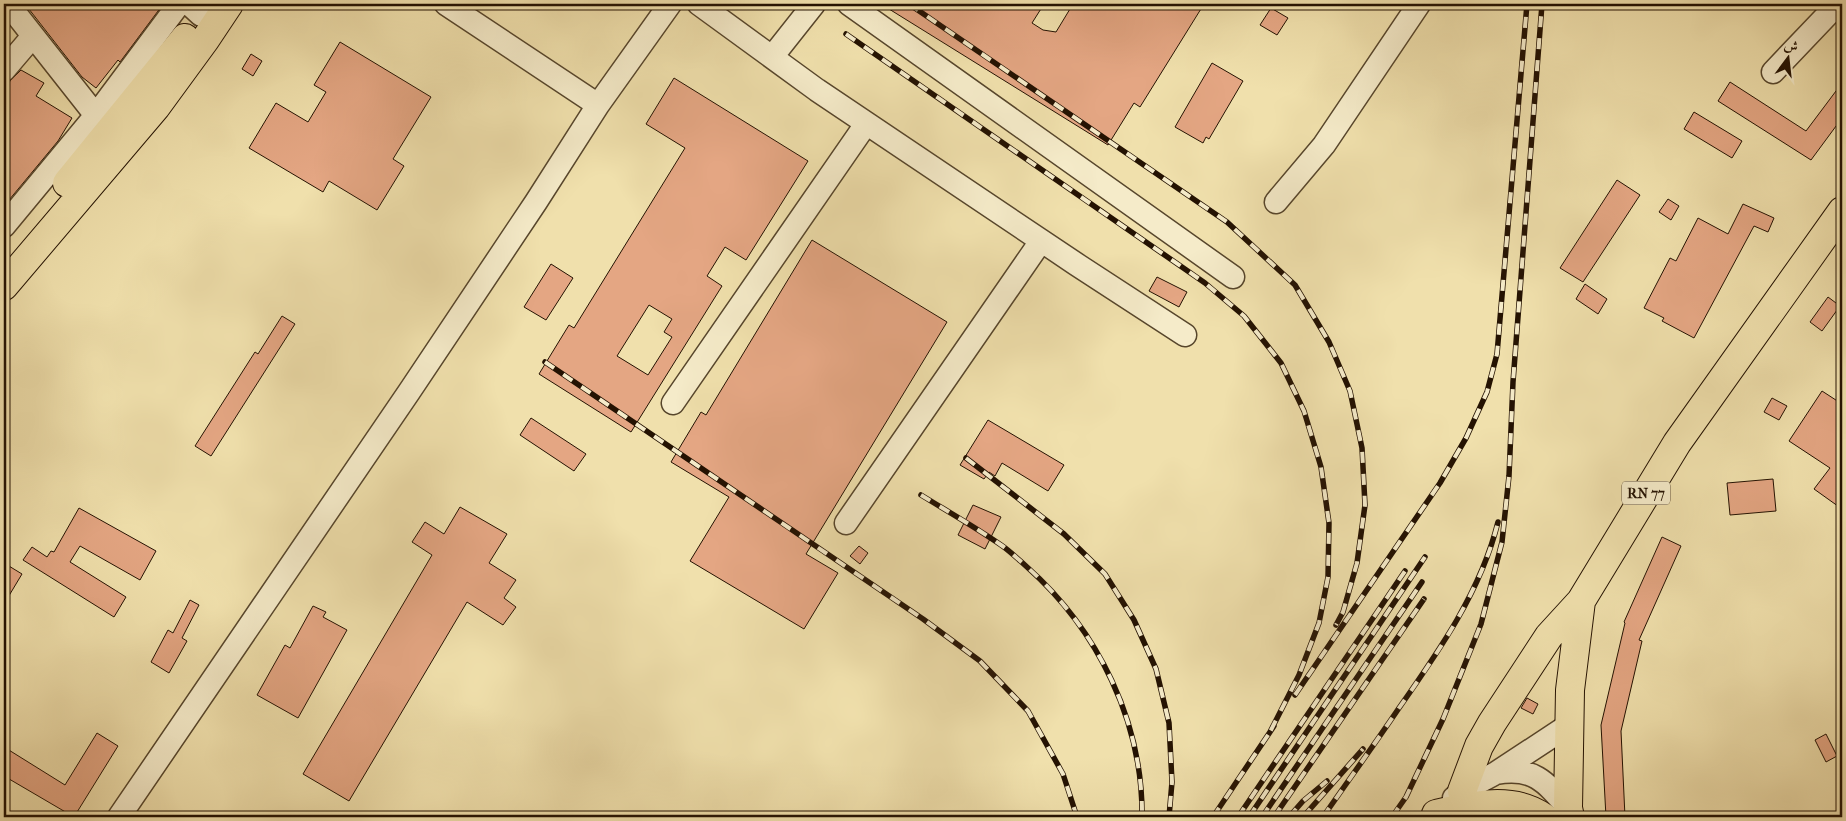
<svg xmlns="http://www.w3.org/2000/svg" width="1846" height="821" viewBox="0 0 1846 821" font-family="'IM FELL French Canon',Amiri,serif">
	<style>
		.building { fill: #e4a683; stroke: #241202; fill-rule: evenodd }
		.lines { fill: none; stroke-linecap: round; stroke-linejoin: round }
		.minor-casing { stroke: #57462c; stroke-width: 25 }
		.major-casing { stroke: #241202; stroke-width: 30 }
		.minor { stroke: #f5ebc9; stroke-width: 22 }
		.major { stroke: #f0e0ac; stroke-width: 28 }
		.rail-casing { stroke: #241202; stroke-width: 5.5 }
		.rail { stroke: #f5ebc9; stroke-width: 4; stroke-dasharray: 11; stroke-linecap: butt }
		.labels { text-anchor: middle; stroke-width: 4; stroke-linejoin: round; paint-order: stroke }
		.shield { fill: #f5ebc9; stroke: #63533e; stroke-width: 1 }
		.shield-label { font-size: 14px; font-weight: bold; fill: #241202 }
	</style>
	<rect width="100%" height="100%" fill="#f0e0ac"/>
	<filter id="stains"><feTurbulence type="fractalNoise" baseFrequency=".004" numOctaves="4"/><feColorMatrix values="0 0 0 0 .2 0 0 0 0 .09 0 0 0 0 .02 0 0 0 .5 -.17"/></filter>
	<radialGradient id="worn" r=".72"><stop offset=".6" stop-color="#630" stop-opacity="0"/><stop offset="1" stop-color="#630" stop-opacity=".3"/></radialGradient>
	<path class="building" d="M25 4H156L161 7 120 62 118 60 96 88 82 77Z
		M881 4H1001L1008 8 1011 4H1044L1032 23 1043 30 1056 32 1073 4H1204L1140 107 1134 103 1108 145Z
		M1271 8 1288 18 1277 35 1260 25Z
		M340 42 431 97 393 159 404 166 377 210 329 181 323 192 249 148 276 103 308 122 326 92 314 85Z
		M251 54 262 61 253 76 242 69Z
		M1212 63 1243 81 1209 139 1206 137 1203 143 1175 127Z
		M21 70 44 83 36 96 72 118 58 141 4 206V92L10 81Z
		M674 78 808 161 746 260 725 247 707 276 722 286 631 432 539 374 569 325 574 328 685 148 646 124ZM649 305 672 319 664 332 672 337 648 375 617 356Z
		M1730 82 1806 131 1842 83V118L1811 160 1718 101Z
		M1694 112 1742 141 1732 158 1684 129Z
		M1617 180 1640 195 1583 282 1560 268Z
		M1668 199 1679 206 1671 220 1659 212Z
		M1743 204 1774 218 1768 232 1754 226 1694 338 1662 321 1664 318 1644 308 1670 258 1676 261 1698 218 1728 234Z
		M812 240 947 322 806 554 838 573 804 629 690 561 729 497 671 462 701 412 706 415Z
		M551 264 573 278 546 320 524 307Z
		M1157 277 1187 292 1179 307 1149 291Z
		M1585 284 1607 299 1598 314 1576 299Z
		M1828 297 1840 306 1822 331 1810 322Z
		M282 316 295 324 211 456 195 446 255 352 258 354Z
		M1822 391 1842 404V509L1814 489 1830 468 1789 441Z
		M1772 398 1787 406 1779 420 1764 412Z
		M531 418 586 454 574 471 520 435Z
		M988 420 1064 465 1048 491 1002 463 995 476 989 472 984 479 960 465Z
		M1773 479 1776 511 1730 515 1727 483Z
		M973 505 1001 517 985 549 958 535Z
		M460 507 507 534 489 563 516 580 504 598 516 607 503 625 467 602 349 801 303 774 432 555 412 542 425 522 444 534Z
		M79 508 156 551 140 580 80 546 70 562 126 597 114 617 23 560 32 547 47 557 51 551 54 552Z
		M1662 537 1681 546 1639 640 1642 641 1621 731 1625 817H1606L1601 725 1625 623 1624 622Z
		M859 546 868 553 860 564 850 556Z
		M4 563 22 574 4 604Z
		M190 600 199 605 182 638 187 641 169 673 151 662 168 630 173 633Z
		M313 606 326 612 323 617 347 630 298 718 257 695 285 645 290 648Z
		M1527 698 1538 704 1533 714 1521 708Z
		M97 733 118 746 74 817 4 776V747L65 785Z
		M1826 734 1837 756 1826 762 1815 740Z"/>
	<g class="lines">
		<defs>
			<path id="minor" d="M8 4 105 127
				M189 4 201 15
				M446 4 598 105
				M699 4 817 90 1076 264 1185 335
				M849 4 1233 277
				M772 57 814 4
				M4 70 33 36
				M1773 72 1833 9 1836 4
				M1276 202 1324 145 1419 4
				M4 226 96 115 179 4
				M673 403 866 124
				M846 523 1041 241
				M1496 773C1533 766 1546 782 1568 808
				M1454 798 1462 791 1496 773 1569 725
				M119 817 409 392 536 202 598 105 670 4"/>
			<path id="major" d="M67 183 185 38
				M4 286 156 107 205 40 229 4
				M1462 791 1479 746 1492 723 1549 636 1581 601
				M1436 814C1470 806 1512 795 1543 817
				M1570 817 1568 808 1570 690 1581 601 1677 443 1842 211"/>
		</defs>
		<use href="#minor" class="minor-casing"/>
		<use href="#major" class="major-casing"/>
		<use href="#minor" class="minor"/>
		<use href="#major" class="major"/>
		<defs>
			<path id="rail" d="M909 4 1227 222 1295 285 1329 342 1350 391 1362 448 1365 505 1357 563 1343 612 1336 625
				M846 34 1205 283 1244 316 1281 363 1304 411 1321 467 1329 523 1328 577 1319 623 1299 675 1270 732
				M545 362 923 619 980 661 1028 711 1063 774 1077 817
				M966 458 1064 534 1105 574 1134 620 1156 669 1169 723 1172 782 1169 817
				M921 495C947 511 975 527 1001 545 1010 551 1019 560 1027 567 1098 630 1143 722 1142 817
				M1295 695 1440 483 1466 438 1487 392 1497 354 1527 4
				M1213 817 1274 726
				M1238 817 1405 571
				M1249 817 1425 557
				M1262 817 1422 582
				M1274 817 1424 599
				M1289 817 1303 801 1327 781
				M1303 817 1363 749
				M1323 817C1348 781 1374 745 1399 708 1439 651 1481 591 1498 522
				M1392 817 1406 797 1443 719 1481 624 1502 542 1509 476 1513 382 1542 4"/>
		</defs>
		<use href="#rail" class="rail-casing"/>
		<use href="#rail" class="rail"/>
	</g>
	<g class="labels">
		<rect class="shield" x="1622" y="481.5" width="48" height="23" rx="4"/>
		<g class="shield-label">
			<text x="1646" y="498">RN 77</text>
		</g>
	</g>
	<rect width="1846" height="821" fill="none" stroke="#f0e0ac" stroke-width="20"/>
	<rect x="5" y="5" width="1836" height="811" fill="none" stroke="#241202" stroke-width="2.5"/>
	<rect x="10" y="10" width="1826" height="801" fill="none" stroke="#241202"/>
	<g transform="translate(1788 58) rotate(15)" stroke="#f5ebc9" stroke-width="4" paint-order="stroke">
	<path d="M0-4L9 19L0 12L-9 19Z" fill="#241202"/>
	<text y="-8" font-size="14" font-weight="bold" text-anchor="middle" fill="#241202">ش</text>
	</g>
	<rect width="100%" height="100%" filter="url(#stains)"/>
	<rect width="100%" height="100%" fill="url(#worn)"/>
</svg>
